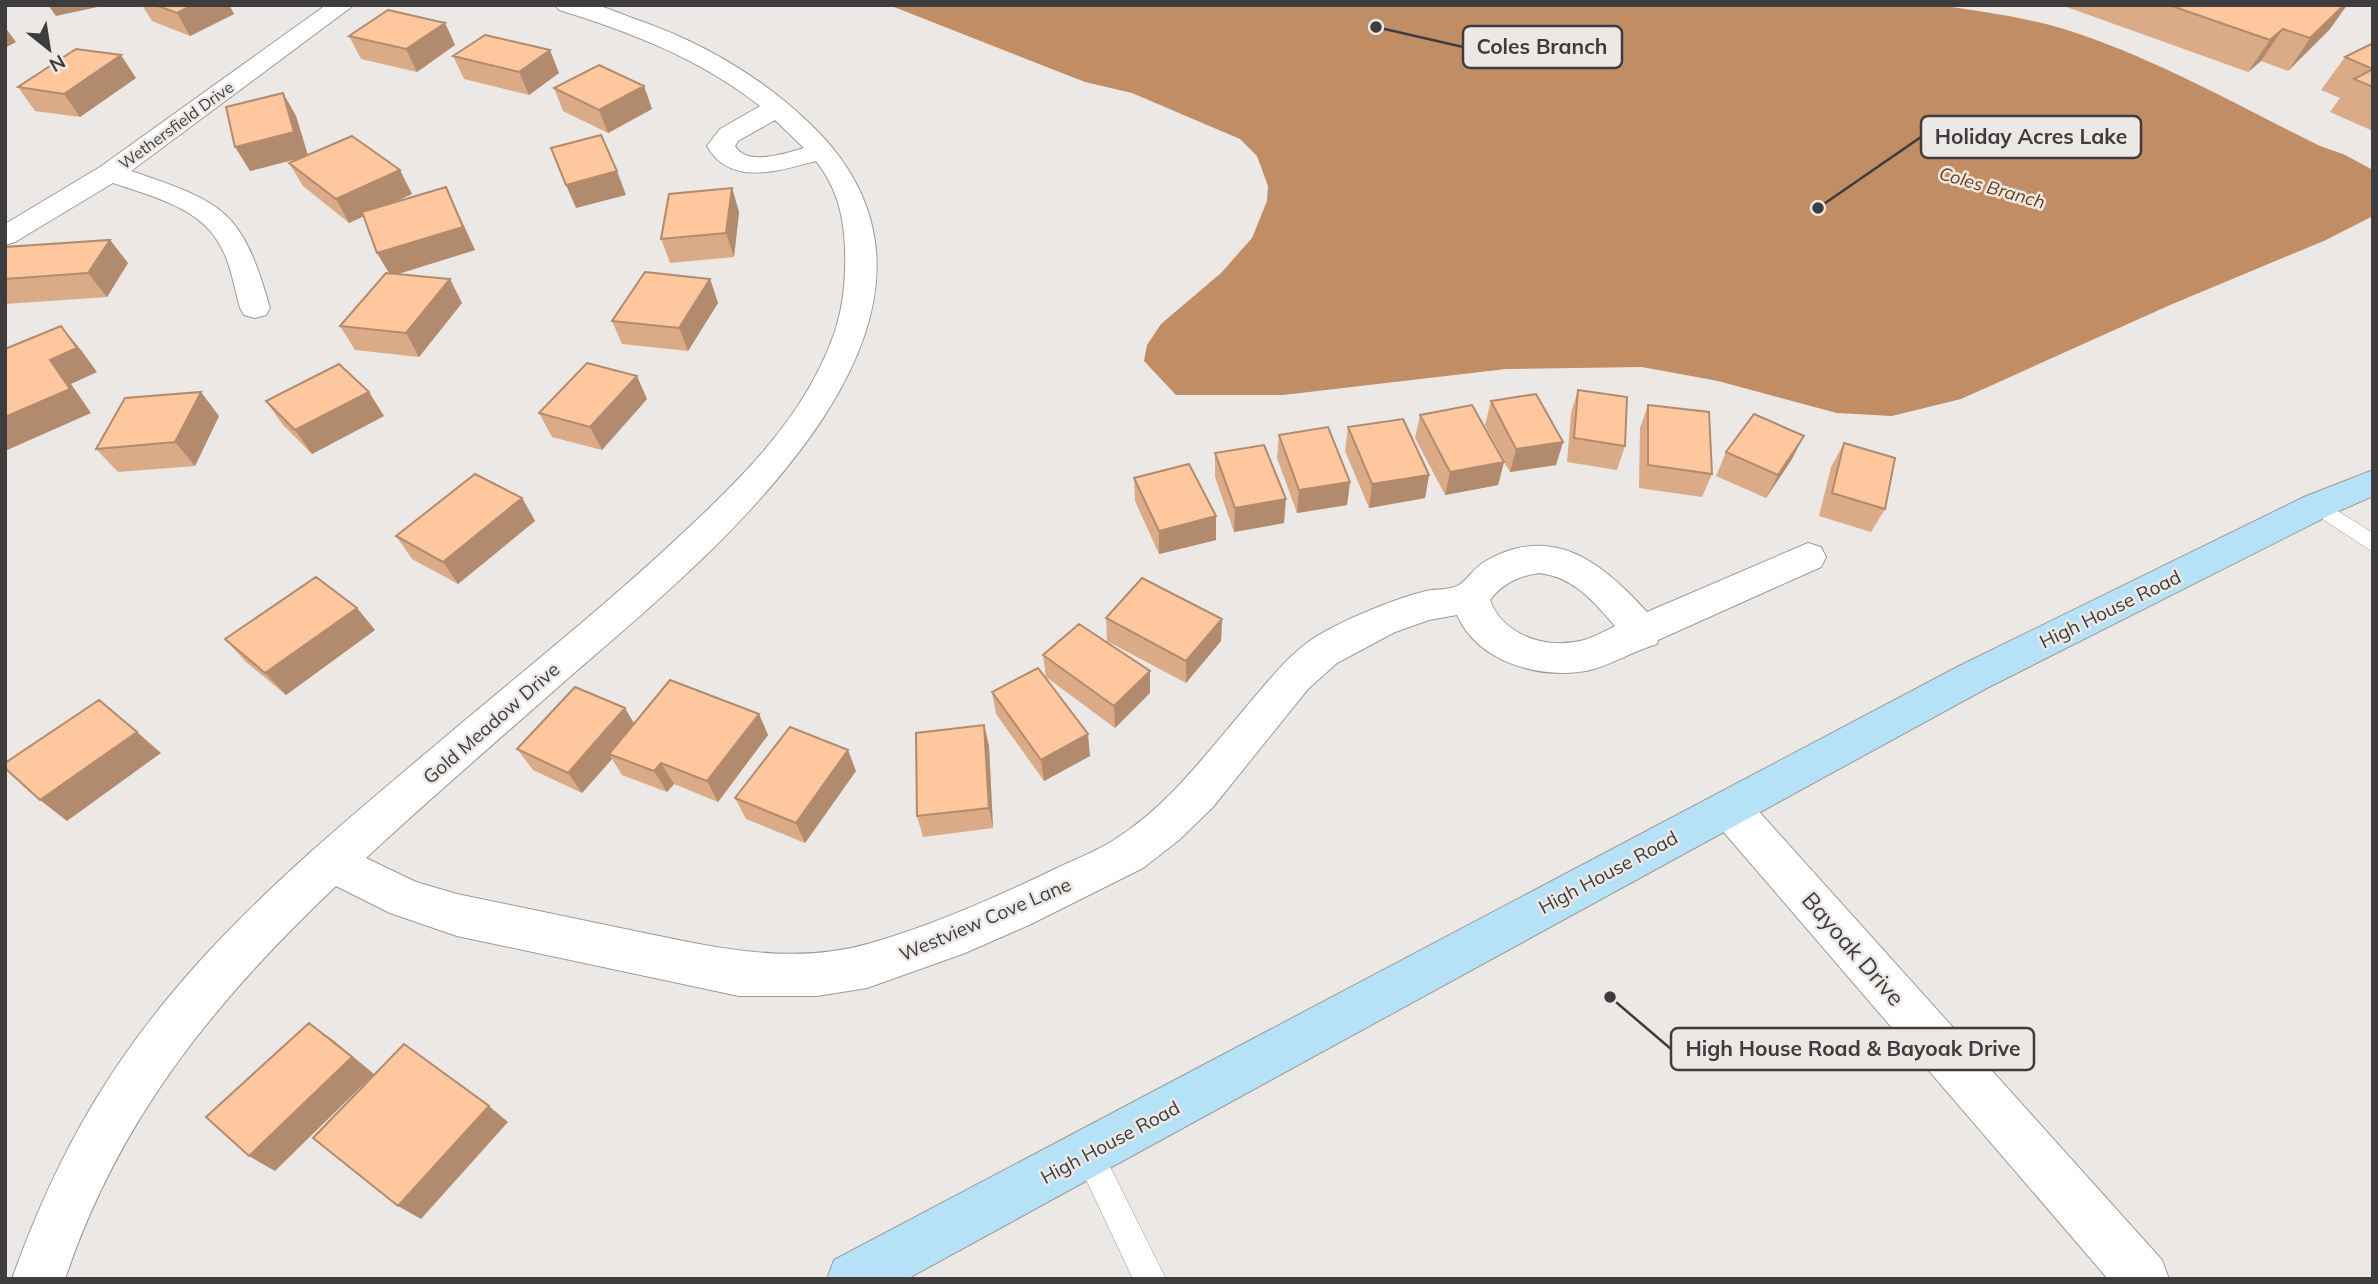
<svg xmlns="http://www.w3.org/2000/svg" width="2378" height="1284" viewBox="0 0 2378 1284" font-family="Mulish,sans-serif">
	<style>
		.water { fill: #c18d64 }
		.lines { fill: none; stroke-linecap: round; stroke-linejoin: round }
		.service-casing { stroke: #9d9a98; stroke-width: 1 }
		.minor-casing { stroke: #9d9a98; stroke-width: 2 }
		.secondary-casing { stroke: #9d9a98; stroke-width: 2 }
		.service { fill: #fff; fill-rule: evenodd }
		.minor { fill: #fff; fill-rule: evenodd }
		.secondary { fill: #b6e2f8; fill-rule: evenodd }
		.wall { fill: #dbab87 }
		.shaded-wall { fill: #b28b6e }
		.building { fill: #ffc79d; stroke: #b28b6e; stroke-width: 2 }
		.labels { text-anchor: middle; stroke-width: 5; stroke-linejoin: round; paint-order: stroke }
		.far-street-label { font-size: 16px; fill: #3e3c3c; stroke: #ebe8e6 }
		.far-water-label { font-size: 18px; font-style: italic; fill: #6d3b07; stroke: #ebe8e6 }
		.street-label { font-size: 19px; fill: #3e3c3c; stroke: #ebe8e6 }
		.near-street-label { font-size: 23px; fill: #3e3c3c; stroke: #ebe8e6 }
		.leader { fill: none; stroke: #3e3c3c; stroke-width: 2.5 }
		.callout-dot { fill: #3e3c3c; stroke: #ebe8e6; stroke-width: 2.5 }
		.callout { fill: #ebe8e6; stroke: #3e3c3c; stroke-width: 2.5 }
		.callout-label { font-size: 21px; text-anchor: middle; font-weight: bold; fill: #3e3c3c }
	</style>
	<rect width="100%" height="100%" fill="#ebe8e6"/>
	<path class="water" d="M889 5H1938C1980 11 2023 17 2064 29 2153 57 2237 105 2320 146L2343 154 2373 170V216L2326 240 2170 305 1961 399 1892 416 1837 413 1718 381 1642 367 1506 369 1283 395H1176L1144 361 1147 345 1161 324 1221 273 1252 238 1267 201 1268 186 1257 156 1240 139 1132 93 1085 82Z"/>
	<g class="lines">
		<defs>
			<path id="service" d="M2317 498 2373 533V552L2310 511 2307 506 2310 501Z
				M1089 1139 1099 1144 1166 1279H1133L1074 1154 1079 1144Z"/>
			<path id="minor" d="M326 5H354L131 171C225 203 242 210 270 308L266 315 255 318 244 315 240 308C234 287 231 264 220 245 200 207 150 196 113 183L15 242 5 245V224L100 167Z
				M555 5C567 5 581 4 593 5 607 7 621 14 635 19 699 41 757 74 806 120 1013 311 713 553 573 674 504 735 434 795 366 858L416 882 457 894C515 906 572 918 630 930 708 946 791 967 871 943 934 925 994 898 1053 870 1073 860 1095 852 1114 840 1168 806 1206 754 1247 706 1266 684 1284 660 1308 642 1335 623 1393 599 1426 591 1435 589 1451 590 1459 585 1467 580 1474 568 1484 562 1552 522 1602 562 1647 612L1808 543 1821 547 1826 557 1821 567 1658 640 1657 644C1633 651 1610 666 1586 671 1538 679 1478 662 1457 615L1429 620 1395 632 1337 663 1308 689 1213 807 1179 840 1143 868 1029 925 965 953 867 988 817 996H739L457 936 390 913 336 886C215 1001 119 1118 65 1279H12C58 1150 116 1051 209 951 287 867 377 795 464 721 538 659 614 598 685 531 743 477 802 418 831 342 843 313 846 281 845 249 844 216 837 188 816 161 778 171 730 187 707 146L720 129 760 106C700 59 631 32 559 10ZM775 120 804 148C786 153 747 167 735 146L738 141ZM1539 573C1574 577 1593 601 1615 626 1605 631 1594 637 1584 640 1548 650 1503 636 1490 600 1503 583 1519 576 1539 573Z
				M1730 791 1745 796 2162 1260 2169 1279H2108L1715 822 1709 809 1715 796Z"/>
			<path id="secondary" d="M2373 470V496L2330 515 1987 688 907 1279H827L834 1260 1959 666 2304 497Z"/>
		</defs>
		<use href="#service" class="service-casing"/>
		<use href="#minor" class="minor-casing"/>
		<use href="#secondary" class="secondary-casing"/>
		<use href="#service" class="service"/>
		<use href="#minor" class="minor"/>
		<use href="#secondary" class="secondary"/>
	</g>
	<path class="wall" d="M142 5H229L234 14 190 36 152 21Z
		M2061 5H2347L2330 29 2288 71 2261 61 2248 72Z
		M445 23 455 45 417 72 361 59 349 36Z
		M2373 43V131L2330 112 2340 98 2321 90 2345 57Z
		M453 56 559 73 529 95 464 79Z
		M136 78 80 117 35 111 18 87Z
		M644 86 652 109 608 133 563 111 554 88Z
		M283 93 296 116 308 155 412 194 392 203 446 187 475 250 399 274 462 303 419 357 355 350 340 326 389 273 377 253 364 216 349 223 303 186 289 163 304 157 250 171Z
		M732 188 739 212 734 257 670 263 661 239Z
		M110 240 128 263 107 297 5 304V247Z
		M710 279 718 303 688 351 622 344 612 321Z
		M1578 390 1625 446 1617 470 1567 462 1571 413Z
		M647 399 602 450 552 437 539 413Z
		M266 401 384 416 312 454 283 425Z
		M1491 401 1563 442 1556 465 1510 472 1504 462 1498 485 1445 495 1415 438 1420 415 1504 460 1485 425Z
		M1648 405 1712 474 1702 497 1639 488 1640 428Z
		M219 416 195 466 118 472 96 449Z
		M1348 427 1429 475 1425 498 1369 508 1345 451Z
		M1279 435 1350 482 1347 505 1297 513 1277 458Z
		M1844 443 1885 509 1871 532 1819 516 1831 467Z
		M1726 452 1792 459 1766 498 1716 476Z
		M1215 453 1284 523 1234 532 1215 477Z
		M1134 478 1216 516V540L1159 554 1135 501Z
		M522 498 535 521 458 584 412 559 396 536Z
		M357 608 375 630 286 695 246 662 225 639Z
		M1106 618 1222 619 1221 641 1186 683 1107 641Z
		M1043 655 1150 693 1115 728 1046 677Z
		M992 692 1090 756 1044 781 996 714Z
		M759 714 768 735 718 802 674 784 667 792 622 775 612 759 582 793 533 770 517 749 634 723Z
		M984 725 989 746 993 828 923 837 917 816Z
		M856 771 805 843 746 819 735 798Z"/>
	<path class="shaded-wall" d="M48 5H107L56 16Z
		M193 5H229L234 14 190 36 177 13Z
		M2344 5H2347L2330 29 2288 71 2310 38Z
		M445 23 455 45 417 72 406 49Z
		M5 27 16 42 5 48Z
		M2283 29 2261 61 2248 72 2270 40Z
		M550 50 559 73 529 95 519 72Z
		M121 55 136 78 80 117 64 94Z
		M644 86 652 109 608 133 599 110Z
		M283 93 296 116 308 156 250 171 235 147Z
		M400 170 412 194 349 223 336 199Z
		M617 171 626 195 576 208 566 185Z
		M446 187 475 250 391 276 377 253Z
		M732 188 739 212 734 257 726 233Z
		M110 240 128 263 107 297 88 273Z
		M450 279 462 303 419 357 406 333Z
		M710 279 718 303 688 351 679 328Z
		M61 326 81 350 97 372 71 384 91 413 5 451V417L50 360Z
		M637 376 647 399 602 450 590 427Z
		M201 392 219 416 195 466 175 442Z
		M369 392 384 416 312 454 295 430Z
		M1804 436 1792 459 1766 498 1778 475Z
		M1563 442 1556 465 1510 472 1516 449Z
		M1504 462 1498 485 1445 495 1450 472Z
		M1429 475 1425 498 1369 508 1372 484Z
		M1350 482 1347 505 1297 513 1299 490Z
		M522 498 535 521 458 584 443 562Z
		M1286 499 1284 523 1234 532 1235 508Z
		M1216 516V540L1159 554V531Z
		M357 608 375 630 286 695 265 673Z
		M1222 619 1221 641 1186 683V661Z
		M1150 671V693L1115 728 1114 706Z
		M625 708 638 730 609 754 612 759 582 793 568 773Z
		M759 714 768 735 718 802 707 781Z
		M984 725 989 746 993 828 989 808Z
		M137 732 161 753 67 821 40 800Z
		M1088 734 1090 756 1044 781 1041 760Z
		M848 750 856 771 805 843 796 823Z
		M661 763 674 784 667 792 654 771Z
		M309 1023 333 1040 374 1074 275 1171 249 1156Z
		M489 1106 508 1122 421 1219 398 1206Z"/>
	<path class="building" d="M155 5H193L177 13Z
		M2169 5H2344L2310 38 2283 29 2270 40Z
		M388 10 445 23 406 49 349 36Z
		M485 35 550 50 519 72 453 56Z
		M2373 43V87L2354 79 2373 69 2345 57Z
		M76 49 121 55 64 94 18 87Z
		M599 65 644 86 599 110 554 88Z
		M283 93 294 132 235 147 226 107Z
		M601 135 617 171 566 185 551 148Z
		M352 136 400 170 336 199 289 163Z
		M446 187 463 227 377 253 362 212Z
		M732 188 726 233 661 239 669 194Z
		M110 240 88 273 5 279V247Z
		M645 272 710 279 679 328 612 321Z
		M386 273 450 279 406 333 340 326Z
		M61 326 77 348 50 360 70 389 5 417V349Z
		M587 363 637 376 590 427 539 413Z
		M339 364 369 392 295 430 266 401Z
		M1578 390 1627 397 1625 446 1574 438Z
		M201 392 175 442 96 449 125 398Z
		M1536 394 1563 442 1516 449 1491 401Z
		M1472 405 1504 462 1450 472 1420 415Z
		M1648 405 1709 412 1712 474 1648 465Z
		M1754 414 1804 436 1778 475 1726 452Z
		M1403 419 1429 475 1372 484 1348 427Z
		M1328 427 1350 482 1299 490 1279 435Z
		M1844 443 1895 458 1885 509 1832 493Z
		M1264 445 1286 499 1235 508 1215 453Z
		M1189 464 1216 516 1159 531 1134 478Z
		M475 474 522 498 443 562 396 536Z
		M316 577 357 608 265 673 225 639Z
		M1142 578 1222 619 1186 661 1106 618Z
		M1079 624 1150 671 1114 706 1043 655Z
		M1038 668 1088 734 1041 760 992 692Z
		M670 680 759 714 707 781 661 763 654 771 609 754Z
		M575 687 625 708 568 773 517 749Z
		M99 700 137 732 40 800 5 768V763Z
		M984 725 989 808 917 816 916 733Z
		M790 727 848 750 796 823 735 798Z
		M309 1023 352 1057 249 1156 206 1117Z
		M404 1044 489 1106 398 1206 313 1138Z"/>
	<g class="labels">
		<g class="far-street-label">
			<text transform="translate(176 125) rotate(-36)" y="6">Wethersfield Drive</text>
		</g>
		<g class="far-water-label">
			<text transform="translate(1992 188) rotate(16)" y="6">Coles Branch</text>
		</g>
		<g class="street-label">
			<text transform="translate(2110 609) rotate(-26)" y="7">High House Road</text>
			<text transform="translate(491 723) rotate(-41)" y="7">Gold Meadow Drive</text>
			<text transform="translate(1608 872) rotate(-28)" y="7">High House Road</text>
			<text transform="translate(985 919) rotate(-23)" y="7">Westview Cove Lane</text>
			<text transform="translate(1110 1142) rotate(-28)" y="7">High House Road</text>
		</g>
		<g class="near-street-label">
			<text transform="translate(1853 949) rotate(49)" y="8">Bayoak Drive</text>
		</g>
	</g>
	<path class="leader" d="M1376 27L1463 47M1818 208L1921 137M1610 997L1671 1049"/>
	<g class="callout-dot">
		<circle cx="1376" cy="27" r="7"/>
		<circle cx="1818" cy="208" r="7"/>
		<circle cx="1610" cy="997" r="7"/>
	</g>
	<g class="callout">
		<rect x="1463" y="26" width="159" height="42" rx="7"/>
		<rect x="1921" y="116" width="220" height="42" rx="7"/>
		<rect x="1671" y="1028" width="363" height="42" rx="7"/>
	</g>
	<g class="callout-label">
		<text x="1542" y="54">Coles Branch</text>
		<text x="2031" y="144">Holiday Acres Lake</text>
		<text x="1853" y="1056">High House Road &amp; Bayoak Drive</text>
	</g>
	<rect width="2378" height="1284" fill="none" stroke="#3e3c3c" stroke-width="14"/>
	<g transform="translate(49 49) rotate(150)" stroke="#ebe8e6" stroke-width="5" paint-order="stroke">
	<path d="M0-5L12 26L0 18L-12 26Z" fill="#3e3c3c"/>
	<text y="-10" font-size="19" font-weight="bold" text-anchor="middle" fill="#3e3c3c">N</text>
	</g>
</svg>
